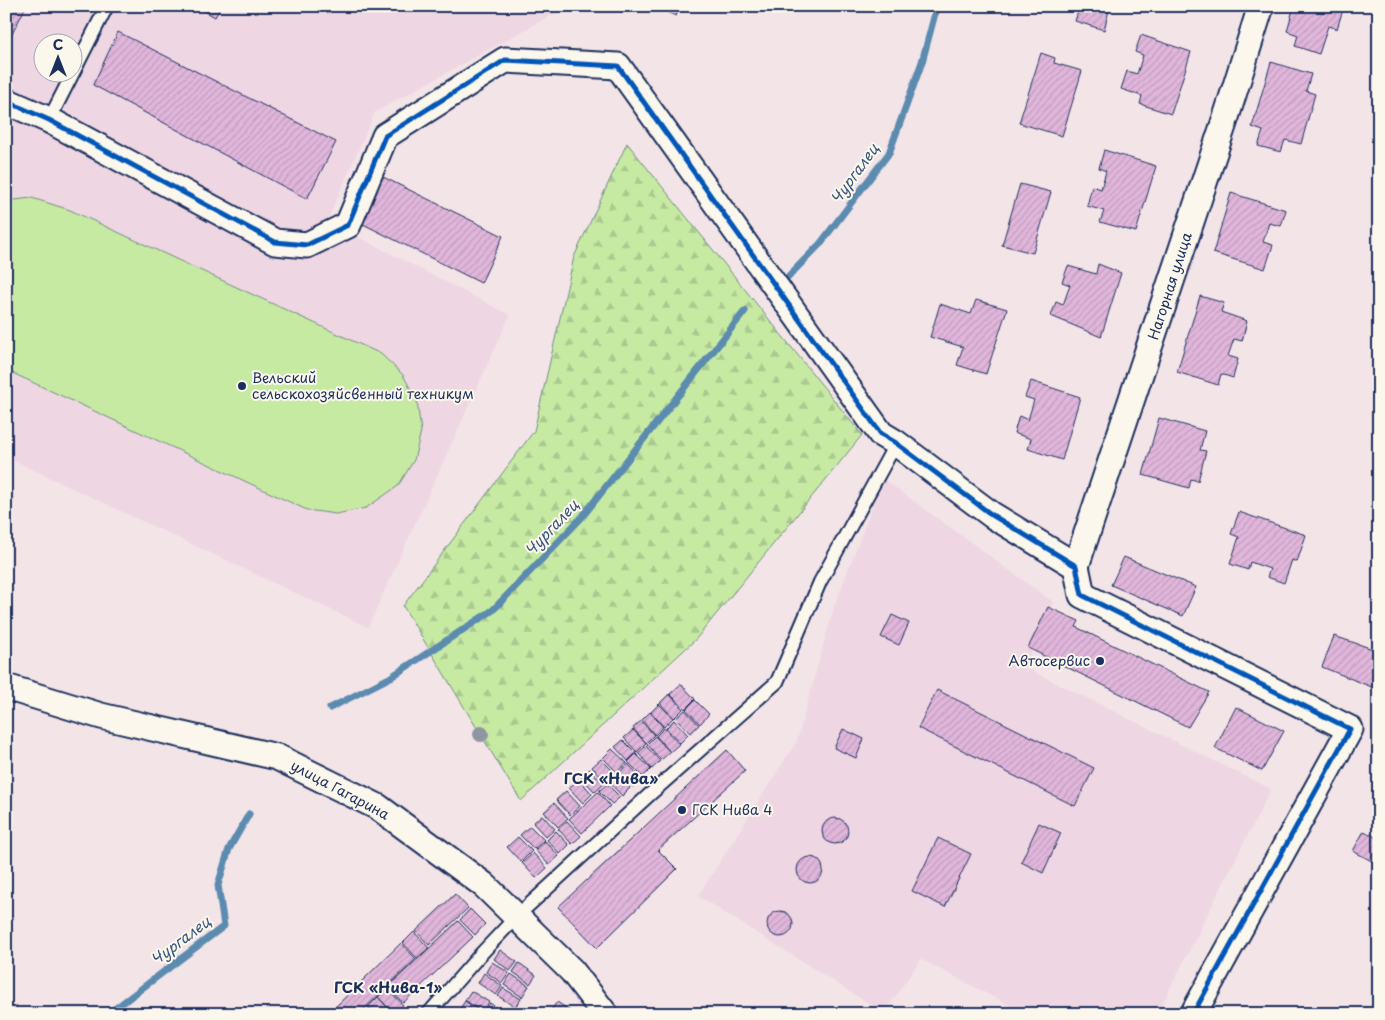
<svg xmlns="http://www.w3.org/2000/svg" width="1385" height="1020" viewBox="0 0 1385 1020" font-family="'Playpen Sans',sans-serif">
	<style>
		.built { fill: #eed6e3; fill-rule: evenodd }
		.forest { fill: url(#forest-firs); stroke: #718c80 }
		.pitch { fill: #c7eaa3; stroke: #718c80 }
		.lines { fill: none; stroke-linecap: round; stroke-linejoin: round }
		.stream { stroke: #5b8bb0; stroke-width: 7 }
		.building { fill: url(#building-hatch); stroke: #1b2f5e }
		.lane-casing { stroke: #1b2f5e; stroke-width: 16 }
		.street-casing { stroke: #1b2f5e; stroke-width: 29 }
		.lane { stroke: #fbf7ec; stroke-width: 12 }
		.street { stroke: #fbf7ec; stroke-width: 25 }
		.cycleway-casing { stroke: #fbf7ec; stroke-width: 8 }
		.cycleway { stroke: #0057b8; stroke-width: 5 }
		.tree { fill: #8f95a3 }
		.poi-dot { fill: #1b2f5e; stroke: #fbf7ec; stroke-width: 2 }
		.labels { text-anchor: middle; stroke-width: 4; stroke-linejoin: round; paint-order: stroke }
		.street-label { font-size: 14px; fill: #1b2f5e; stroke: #fbf7ec }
		.poi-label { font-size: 14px; fill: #1b2f5e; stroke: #fbf7ec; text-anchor: start }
		.water-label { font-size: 15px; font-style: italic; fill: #365680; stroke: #fbf7ec }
		.neighbourhood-label { font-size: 15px; font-weight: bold; fill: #1b2f5e; stroke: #fbf7ec }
	</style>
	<defs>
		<pattern id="forest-firs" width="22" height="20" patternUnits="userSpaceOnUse" patternTransform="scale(1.25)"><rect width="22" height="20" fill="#c7eaa3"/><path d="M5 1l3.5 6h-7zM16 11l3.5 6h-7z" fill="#aac98f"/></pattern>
		<pattern id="building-hatch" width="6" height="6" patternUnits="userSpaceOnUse" patternTransform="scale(1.25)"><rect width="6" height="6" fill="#e1b6db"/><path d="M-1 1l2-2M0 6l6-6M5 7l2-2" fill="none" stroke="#c09dbe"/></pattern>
	</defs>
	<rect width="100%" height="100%" fill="#f3e4e7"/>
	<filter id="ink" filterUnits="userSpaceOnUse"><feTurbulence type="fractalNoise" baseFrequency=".02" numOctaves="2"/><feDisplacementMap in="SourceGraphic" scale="10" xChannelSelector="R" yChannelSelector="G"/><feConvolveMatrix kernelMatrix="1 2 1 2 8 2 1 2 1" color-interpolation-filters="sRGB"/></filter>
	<g filter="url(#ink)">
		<path class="built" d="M6 6H568L375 112 327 221 510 315 368 627 6 457ZM42 42H72V72H42Z
			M883 479 1053 602 1024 667 1271 789 1157 1014H1026L921 959 884 1013 698 896 797 741 834 607Z"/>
		<path class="forest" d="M627 143 862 435 696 639 521 801 403 606 534 431 574 257Z"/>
		<path class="pitch" d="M32 198 70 210 381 354 403 375 417 401 421 431 414 460 398 486 366 508 336 514 307 510 6 370V201Z"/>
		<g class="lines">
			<path class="stream" d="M783 282 820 244 889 153 922 62 937 6
				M330 708 391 677 493 610 582 517 745 311
				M108 1014 224 926 218 885 229 849 249 814"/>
		</g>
		<path class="building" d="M6 6H26L7 44H6Z
			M196 6H221L215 17Z
			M653 6H680L676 16Z
			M1080 6H1110L1104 30 1075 21Z
			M1294 6H1344L1337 29 1328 26 1319 54 1295 46 1298 35 1287 31Z
			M118 32 336 142 307 199 93 85Z
			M1141 35 1191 52 1171 114 1140 104 1142 96 1121 89 1127 71 1137 74 1143 55 1135 52Z
			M1041 53 1055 58 1054 63 1082 71 1062 136 1019 123Z
			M1271 62 1311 74 1306 91 1315 94 1301 144 1285 140 1281 152 1258 146 1263 131 1252 127Z
			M1104 150 1156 166 1136 232 1100 222 1104 211 1087 206 1092 186 1101 189 1106 171 1099 168Z
			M375 173 503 236 481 283 353 219Z
			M1020 184 1051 192 1033 253 1002 245Z
			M1231 193 1286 210 1281 226 1269 223 1263 242 1273 245 1265 269 1213 253Z
			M1098 264 1121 273 1101 337 1051 316 1056 302 1063 305 1070 285 1062 282 1068 266 1096 274Z
			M1200 296 1224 303 1221 312 1247 321 1242 341 1234 339 1228 356 1238 359 1233 378 1221 374 1218 385 1177 372Z
			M976 300 1007 309 986 374 957 365 963 347 930 337 940 304 971 314Z
			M1031 381 1080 397 1062 460 1028 449 1031 439 1014 433 1019 416 1028 420 1034 400 1025 397Z
			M1159 418 1205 431 1200 450 1206 451 1198 481 1191 479 1189 488 1143 475Z
			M1239 512 1306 535 1297 562 1292 560 1284 583 1267 577 1270 569 1250 562 1248 570 1230 564 1239 537 1231 534Z
			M1124 557 1196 587 1183 616 1111 585Z
			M1048 607 1079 621 1076 627 1209 692 1188 727 1028 648Z
			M892 615 909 623 899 645 881 637Z
			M1334 636 1379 651V690L1322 667Z
			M681 684 695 699 685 709 670 694Z
			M937 690 1094 768 1075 806 918 728Z
			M669 694 683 709 674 718 660 703Z
			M695 700 709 714 700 724 686 709Z
			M659 704 673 718 664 727 651 712Z
			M1236 707 1284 731 1262 771 1215 748Z
			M685 710 699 725 690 733 676 718Z
			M650 712 663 727 655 735 642 720Z
			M674 720 688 735 680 743 666 728Z
			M641 721 654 735 646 743 633 728Z
			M664 728 679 744 670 752 656 736Z
			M843 729 864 739 856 758 834 748Z
			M633 730 646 743 637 752 624 738Z
			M655 736 670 752 661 760 647 744Z
			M623 740 636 753 628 761 615 747Z
			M646 746 660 761 652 769 638 753Z
			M612 749 627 763 617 772 603 758Z
			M727 750 745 771 658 850 677 869 597 948 558 907Z
			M636 754 651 769 643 777 628 762Z
			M601 759 615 773 606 782 592 767Z
			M628 764 641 778 633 787 619 773Z
			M590 769 604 784 595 792 581 777Z
			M617 774 630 788 622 796 609 782Z
			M579 779 592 794 583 803 569 788Z
			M607 784 620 797 612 804 599 791Z
			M566 791 580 806 570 815 556 800Z
			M598 792 610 806 582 833 569 819Z
			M554 803 568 818 558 827 544 812Z
			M542 815 555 829 546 837 533 823Z
			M822 831a13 13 0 1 1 26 0a13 13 0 1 1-26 0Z
			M567 821 581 836 572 844 558 829Z
			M1039 823 1061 833 1043 873 1021 862Z
			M530 826 544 840 534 849 520 835Z
			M556 831 569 845 560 854 547 840Z
			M1364 831 1379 839V865L1353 851Z
			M518 837 532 851 521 862 507 847Z
			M938 838 971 854 945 907 912 891Z
			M545 841 559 856 549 865 535 850Z
			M533 853 547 868 536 878 522 863Z
			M797 870a13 13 0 1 1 26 0a13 13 0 1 1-26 0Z
			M455 894 468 908 429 945 416 931Z
			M470 909 485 924 475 935 460 920Z
			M767 924a13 13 0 1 1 26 0a13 13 0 1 1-26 0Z
			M458 921 473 937 403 1003 388 987Z
			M414 932 429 948 417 958 403 943Z
			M401 943 416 959 359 1014H328Z
			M500 950 517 962 510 971 494 959Z
			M492 962 509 973 502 983 486 972Z
			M519 963 536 975 530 984 513 972Z
			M484 973 502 986 496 995 478 983Z
			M511 974 529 986 522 997 504 985Z
			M503 988 521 999 515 1007 498 996Z
			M388 989 403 1005 393 1013 378 997Z
			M471 991 489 1002 482 1012 465 1000Z
			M378 997 393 1013V1014H375L368 1007Z
			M465 1001 482 1013 481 1014H465L459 1010Z
			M557 1002 575 1014H548Z
			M490 1003 505 1014H483Z"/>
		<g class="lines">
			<defs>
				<path id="lane" d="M49 120 107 6
					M428 1014 479 956 517 916 648 796 777 682 820 582 896 443"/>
				<path id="street" d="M6 101 49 120 275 242 307 245 348 225 385 136 505 60 618 66 881 434 896 443 992 515 1076 566 1082 595 1350 729 1193 1014
					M1076 566 1228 111 1261 6
					M6 687 101 716 277 757 378 807 484 885 572 971 605 1014"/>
			</defs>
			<use href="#lane" class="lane-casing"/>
			<use href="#street" class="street-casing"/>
			<use href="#lane" class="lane"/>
			<use href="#street" class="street"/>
			<defs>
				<path id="cycleway" d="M6 101 49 120 275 242 307 245 348 225 385 136 505 60 618 66 881 434 896 443 992 515 1076 566 1082 595 1350 729 1193 1014"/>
			</defs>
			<use href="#cycleway" class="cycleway-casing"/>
			<use href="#cycleway" class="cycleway"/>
		</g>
		<circle class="tree" cx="481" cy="734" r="8"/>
	</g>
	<g class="poi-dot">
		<circle cx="242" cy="386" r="5"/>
		<circle cx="1100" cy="661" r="5"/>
		<circle cx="682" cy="810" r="5"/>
	</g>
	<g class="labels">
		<g class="street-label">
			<text transform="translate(1170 286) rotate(-72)" y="5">Нагорная улица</text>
			<text transform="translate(340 790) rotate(28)" y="5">улица Гагарина</text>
		</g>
		<g class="poi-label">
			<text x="252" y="383">Вельский<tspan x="252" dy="16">сельскохозяйсвенный техникум</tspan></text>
			<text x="1090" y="666" text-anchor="end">Автосервис</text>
			<text x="692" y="815">ГСК Нива 4</text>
		</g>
		<g class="water-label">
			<text transform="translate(855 174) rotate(-54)" y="5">Чургалец</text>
			<text transform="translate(552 528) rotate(-47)" y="5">Чургалец</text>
			<text transform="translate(181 941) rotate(-37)" y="5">Чургалец</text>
		</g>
		<g class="neighbourhood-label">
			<text x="611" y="784">ГСК «Нива»</text>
			<text x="388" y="993">ГСК «Нива-1»</text>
		</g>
	</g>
	<rect width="1385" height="1020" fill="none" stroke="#fbf7ec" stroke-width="25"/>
	<rect x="12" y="12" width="1360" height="995" fill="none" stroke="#1b2f5e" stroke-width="2" filter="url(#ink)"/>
	<g transform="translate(58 58)"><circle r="24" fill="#fbf7ec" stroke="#a1a7b3"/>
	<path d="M0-4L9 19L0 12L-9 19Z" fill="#1b2f5e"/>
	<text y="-8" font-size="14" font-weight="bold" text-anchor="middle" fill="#1b2f5e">С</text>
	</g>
</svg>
